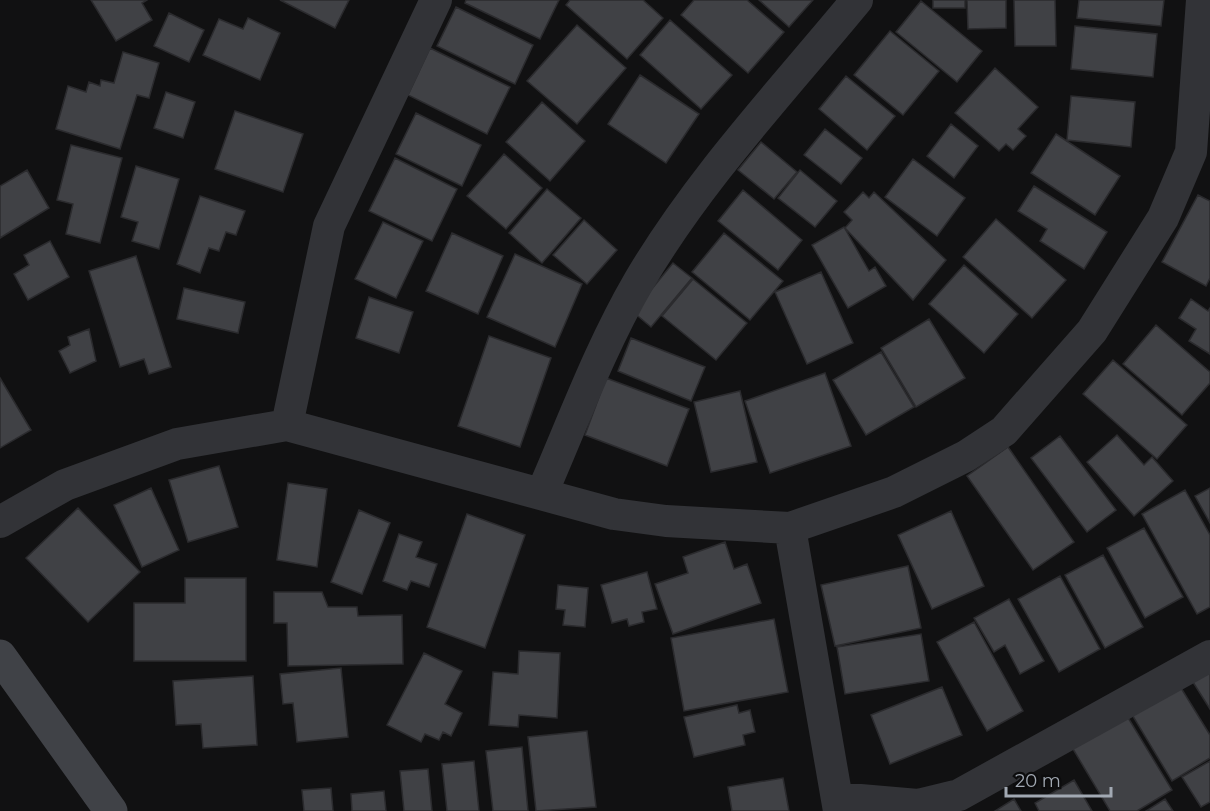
<svg xmlns="http://www.w3.org/2000/svg" width="1210" height="811" viewBox="0 0 1210 811" font-family="Montserrat,sans-serif">
	<style>
		.building { fill: #404145; stroke: #2b2b2e; stroke-width: 1.5 }
		.lines { fill: none; stroke-linecap: round; stroke-linejoin: round }
		.street { stroke: #323337; stroke-width: 32 }
		.secondary { stroke: #404247; stroke-width: 33 }
	</style>
	<rect width="100%" height="100%" fill="#111112"/>
	<path class="building" d="M91 0H147L142 3 152 20 116 41Z
		M280 0H349L335 28Z
		M466 0H559L540 39 465 3Z
		M570 0H643L663 18 627 59 566 5Z
		M694 0H747L784 32 748 73 681 15Z
		M759 0H813L789 27Z
		M933 0H965V8H933Z
		M967 0H1006V28L968 29Z
		M1014 0H1055L1056 46H1015Z
		M1079 0H1164L1161 26 1077 18Z
		M921 1 982 51 957 82 896 32Z
		M456 7 533 45 515 84 437 46Z
		M169 13 204 30 189 62 154 46Z
		M248 18 280 33 260 80 203 55 219 19 243 29Z
		M670 20 732 75 701 109 640 55Z
		M577 25 626 68 577 124 527 81Z
		M1075 26 1157 34 1153 77 1071 69Z
		M890 31 939 71 903 115 854 75Z
		M430 48 510 87 487 134 408 95Z
		M123 52 159 63 149 98 137 95 120 149 56 129 68 86 86 92 89 82 100 86 101 80 114 83Z
		M995 68 1038 107 1018 129 1026 136 1013 150 1006 144 999 151 955 113Z
		M640 75 699 114 666 163 608 124Z
		M846 76 895 116 867 150 819 109Z
		M166 92 195 102 183 138 154 128Z
		M1071 96 1135 102 1131 147 1067 140Z
		M542 102 585 141 550 181 506 142Z
		M235 111 303 134 283 192 215 169Z
		M416 113 481 145 462 186 396 154Z
		M951 124 978 146 954 178 927 156Z
		M825 129 862 158 841 184 804 155Z
		M1056 134 1120 176 1095 215 1031 173Z
		M761 142 797 172 774 199 738 170Z
		M71 145 122 158 100 243 66 234 73 204 57 200Z
		M504 154 542 188 506 229 467 196Z
		M395 158 457 189 432 241 369 211Z
		M913 159 965 198 937 236 885 197Z
		M136 166 179 179 159 249 132 241 138 222 121 217Z
		M27 170 49 208 0 238V186Z
		M800 170 837 201 815 227 778 198Z
		M1034 186 1107 232 1084 269 1040 241 1047 229 1018 211Z
		M547 189 581 218 542 263 509 233Z
		M743 190 802 240 778 270 718 221Z
		M863 192 869 198 874 192 946 260 913 300 845 228 852 220 844 212Z
		M1198 195 1210 201V278L1206 286 1162 262Z
		M200 196 245 211 236 235 226 232 219 251 209 248 200 273 177 264Z
		M996 219 1066 280 1032 318 963 257Z
		M584 220 617 250 587 284 553 255Z
		M383 222 423 241 396 298 355 279Z
		M844 227 869 271 875 267 886 286 848 308 812 245Z
		M452 233 503 256 478 314 426 291Z
		M724 233 783 281 750 320 692 272Z
		M50 241 69 277 28 300 14 274 29 265 24 255Z
		M515 254 582 284 555 347 487 317Z
		M136 256 171 367 149 374 144 359 120 367 89 271Z
		M673 263 692 278 651 327 633 312Z
		M964 265 1018 314 984 353 929 304Z
		M821 272 853 343 807 364 775 292Z
		M693 279 747 323 716 360 662 316Z
		M184 288 245 302 238 333 177 319Z
		M369 297 413 312 399 353 356 338Z
		M1191 299 1208 311 1210 308V354L1189 341 1196 329 1179 318Z
		M929 319 965 378 916 407 881 348Z
		M1156 325 1210 372V383L1182 415 1123 364Z
		M89 329 96 361 70 373 59 351 70 345 68 337Z
		M489 336 551 358 520 447 458 426Z
		M631 338 705 367 691 401 618 371Z
		M881 352 914 407 866 435 833 380Z
		M1113 360 1187 425 1157 459 1083 394Z
		M825 373 851 446 770 473 745 401Z
		M0 378 31 430 0 448Z
		M606 378 689 409 667 466 585 435Z
		M740 391 757 462 711 472 694 402Z
		M1117 435 1144 465 1152 457 1173 481 1134 516 1087 462Z
		M1060 436 1116 510 1087 532 1031 458Z
		M1008 447 1074 542 1033 570 967 476Z
		M219 466 238 527 188 542 169 480Z
		M288 483 327 489 317 567 277 560Z
		M151 488 179 550 142 567 114 505Z
		M1210 488V523L1195 496Z
		M1185 490 1210 535V607L1197 614 1142 514Z
		M78 508 140 572 88 622 26 558Z
		M359 510 390 523 362 594 331 582Z
		M951 511 984 586 932 609 898 535Z
		M467 514 525 535 485 648 427 627Z
		M1144 528 1183 597 1145 618 1107 548Z
		M399 534 422 542 416 557 437 564 429 587 411 581 407 590 383 581Z
		M725 542 734 569 747 564 761 603 673 634 655 584 688 573 683 557Z
		M1103 555 1143 627 1105 648 1065 575Z
		M908 566 921 628 835 646 821 585Z
		M647 572 657 609 642 612 644 622 629 626 627 619 612 623 601 585Z
		M1060 576 1100 649 1059 672 1018 599Z
		M185 578H246V661H134V603H185Z
		M558 585 588 588 585 627 563 625 565 610 556 609Z
		M274 592H322L328 607H357L358 616 402 615 403 664 288 666 287 623H274Z
		M1009 599 1044 661 1020 674 1005 645 994 652 974 618Z
		M774 619 788 692 684 711 671 638Z
		M974 622 1023 711 987 731 937 642Z
		M921 634 929 681 845 694 837 647Z
		M519 651 560 653 557 718 519 715 518 727 489 725 493 672 518 674Z
		M424 653 462 671 445 704 462 713 451 736 443 732 439 740 425 734 421 742 387 725Z
		M1210 667V709L1191 679Z
		M341 668 348 737 297 742 293 703 283 704 280 674Z
		M253 676 257 745 203 748 201 724 176 725 173 681Z
		M1178 683 1210 735V758L1172 781 1131 713Z
		M942 687 962 735 890 764 871 715Z
		M737 705 739 713 750 710 755 732 743 735 745 745 694 757 684 717Z
		M1124 711 1172 790 1137 811H1110L1070 744Z
		M587 731 596 807 536 811 528 737Z
		M522 747 528 811H493L486 751Z
		M474 761 479 811H447L442 764Z
		M1210 761V802L1201 807 1182 777Z
		M428 769 432 811H404L400 771Z
		M783 778 789 811H732L728 787Z
		M1074 780 1092 811H1039L1035 803Z
		M331 788 333 811H304L302 790Z
		M384 791 386 811H352L351 794Z
		M1014 799 1021 811H995Z
		M1165 799 1173 811H1146Z"/>
	<g class="lines">
		<path class="street" d="M287 425 329 226 436 0
			M542 493C573 422 600 348 639 281 699 179 782 91 857 0
			M0 522 65 485 177 444 287 425 614 514 666 521 790 528 894 492 966 456 1004 431 1092 331 1163 218 1191 152 1202 0
			M790 528 839 811
			M837 798 918 805 959 795 1210 656"/>
		<path class="secondary" d="M0 656 111 811"/>
	</g>
	<path d="M1006 787v9h105v-9" fill="none" stroke="#a2a9b3" stroke-width="3"/>
	<text x="1015" y="787" font-size="18" fill="#a2a9b3" stroke="#0c0c0d" stroke-width="4.5" paint-order="stroke">20 m</text>
</svg>
